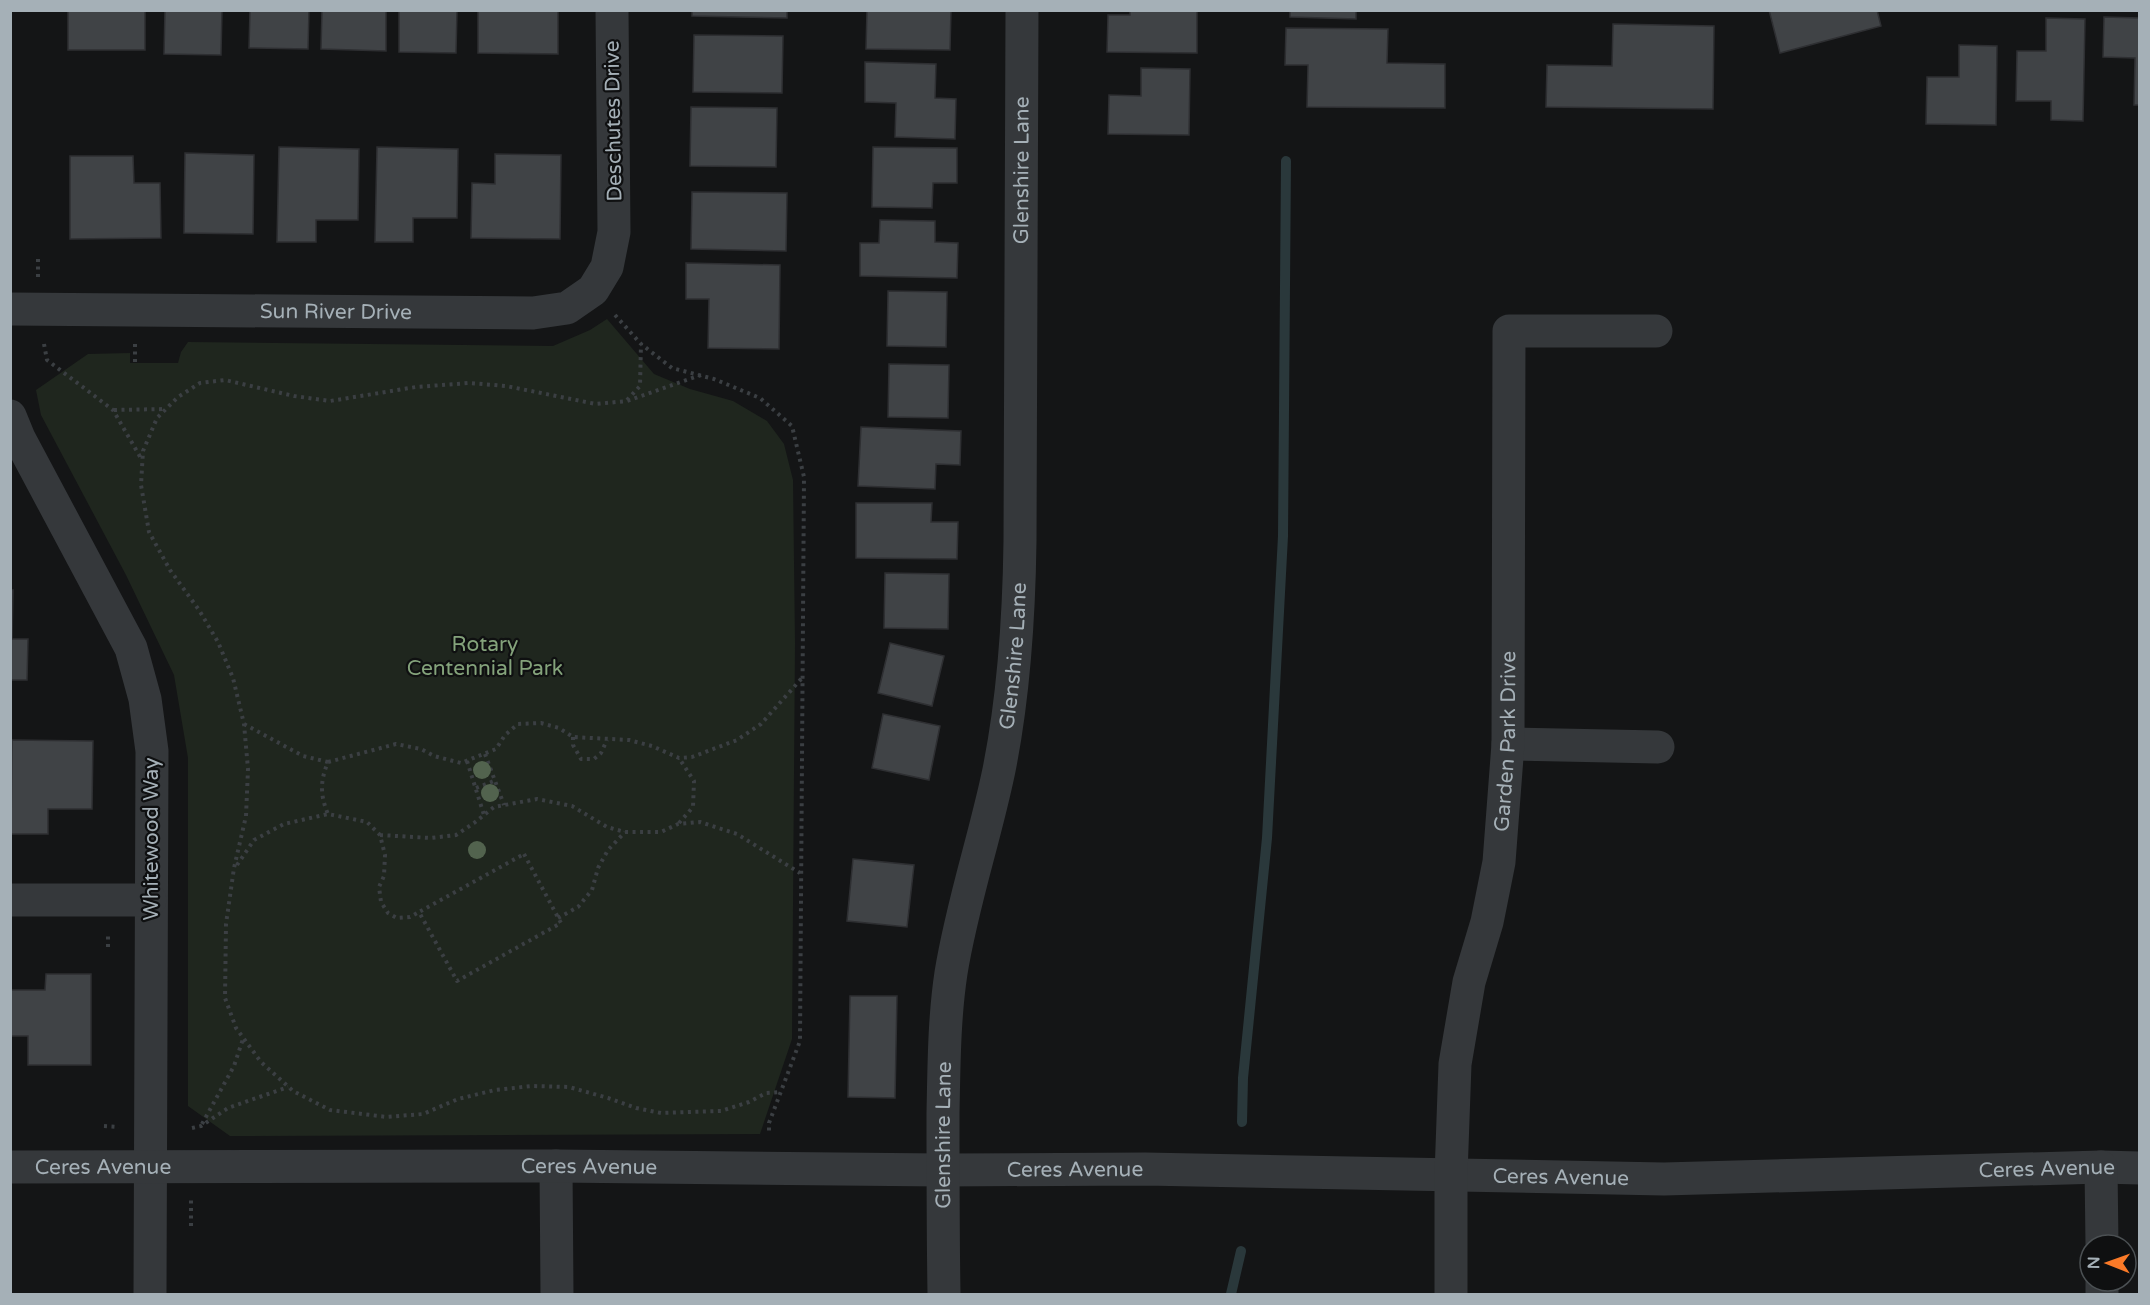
<svg xmlns="http://www.w3.org/2000/svg" width="2150" height="1305" viewBox="0 0 2150 1305" font-family="'Varela Round',sans-serif">
	<style>
		.green { fill: #1f261e }
		.lines { fill: none; stroke-linecap: round; stroke-linejoin: round }
		.stream { stroke: #2a383b; stroke-width: 10 }
		.building { fill: #404346; stroke: #2e2f32; stroke-width: 1.5 }
		.path { stroke: #3b3f43; stroke-width: 4; stroke-dasharray: 3 4.5; stroke-linecap: butt }
		.minor { stroke: #35383b; stroke-width: 33 }
		.tree { fill: #52634e }
		.labels { text-anchor: middle; stroke-width: 4.5; stroke-linejoin: round; paint-order: stroke }
		.street-label { font-size: 21px; fill: #a5b0b7; stroke: #0f1011 }
		.park-label { font-size: 21px; fill: #84a37b; stroke: #0f1011 }
	</style>
	<rect width="100%" height="100%" fill="#141516"/>
	<path class="green" d="M607 319 654 374 690 389 733 401 767 421 784 444 793 480 795 643 792 1039 760 1134 230 1136 188 1106V758L174 675 126 575 41 415 36 390 88 354 130 353V363H178L181 352 188 342 553 346 590 330Z"/>
	<g class="lines">
		<path class="stream" d="M1242 1122 1243 1078 1267 838 1283 536 1286 161
			M1231 1294 1241 1251"/>
	</g>
	<path class="building" d="M68 10H145V50H68Z
		M165 10H222L221 55 164 54Z
		M250 10H309L308 49 249 48Z
		M322 10H386V51L321 49Z
		M399 10H457L456 53 399 52Z
		M478 10H558V54L478 53Z
		M692 10H787V18L692 16Z
		M867 10H951L950 50 866 49Z
		M1130 10H1197V53L1107 52 1108 15H1130Z
		M1290 10H1356V19L1290 17Z
		M1769 10H1877L1881 26 1780 53Z
		M2104 17 2140 18V105H2134L2135 58 2103 57Z
		M2046 18 2085 19 2083 121 2051 120V101H2016L2017 51H2046Z
		M1613 24 1714 26 1713 109 1546 107 1547 65 1612 66Z
		M1286 28 1388 29 1387 63 1445 64V108L1307 107 1308 65H1285Z
		M694 35 783 36 782 93 693 92Z
		M1959 45 1997 46 1996 125 1926 124 1927 77H1959Z
		M865 62 936 64 935 98 956 99 955 139 895 137 896 103 865 102Z
		M1141 68 1190 69 1189 135 1108 134 1109 95 1141 96Z
		M691 107 777 108 776 167 690 166Z
		M279 147 359 149 358 220H316V242H277Z
		M377 147 458 149 457 218H413V242H375Z
		M873 147 957 148V183H933L932 208 872 207Z
		M185 153 254 155 253 234 184 233Z
		M495 154 561 155 560 239 471 238 472 183 495 184Z
		M70 156H133L134 183H160L161 238 70 239Z
		M692 192 787 193 786 251 691 249Z
		M880 220 935 221V242L958 243 957 278 860 276V243H879Z
		M686 263 780 265 779 349 708 348 709 299H686Z
		M888 291 947 292 946 347 887 346Z
		M889 364 949 365 948 418 888 417Z
		M861 427 961 431 960 465 936 464 935 489 858 486Z
		M856 503H932L931 522H958L957 559 856 558Z
		M885 573 949 574 948 629 884 628Z
		M10 590H13L12 639H28L27 680H10Z
		M890 643 944 656 932 706 878 693Z
		M883 714 940 726 929 780 872 768Z
		M12 740 93 741 92 809H48V834H11Z
		M853 859 914 865 907 927 847 921Z
		M46 974H91V1065H28V1036H10V990H45Z
		M850 996H897L895 1098 848 1097Z"/>
	<g class="lines">
		<path class="path" d="M38 277V259
			M615 315 641 344 672 368 714 379 760 398 792 426 804 477 800 1041 769 1123V1134
			M44 344 47 360 113 410 142 460
			M135 362V344
			M701 375 627 401 596 404 506 386 469 383 416 387 330 401 294 396 225 380 200 383 178 397 157 418 143 451 141 485 149 532 170 570 199 610 218 642 233 678 244 724 248 769 246 816 234 868 226 924 225 998 236 1028 261 1062 293 1091 330 1110 387 1117 423 1114 458 1099 495 1090 532 1086 569 1087 608 1098 636 1108 661 1113 721 1111 749 1102 766 1093 781 1092
			M627 400 640 386 641 344
			M114 410 166 409
			M244 724 303 756 328 762C320 781 320 795 328 814
			M573 737V745L581 759H594L601 753 607 740
			M485 754 504 805
			M467 761 484 815
			M328 762 396 744 421 749 434 756 461 763 496 749 505 735 518 724 541 723 559 728 573 737 629 740 652 746 679 758 692 757 737 740 761 724 802 678
			M476 788 494 781
			M679 823 693 807 694 781 679 758
			M380 835 431 838 456 835 474 823 494 807 537 799 572 806 607 827 625 832H661L678 824 700 822 737 834 800 873
			M524 854 561 923 457 981 419 912Z
			M237 865 254 840 284 824 328 814 367 822 380 835 385 855 384 876 379 887 381 902 388 913 397 918 410 917 419 912
			M558 918 578 907 592 890 598 868 608 850 625 832
			M108 947V933
			M202 1124 234 1066 243 1039
			M104 1126 119 1127
			M192 1128 201 1126 228 1108 288 1087
			M191 1226V1200"/>
		<g class="minor">
			<path id="s1" d="M10 309 533 313 567 308 593 290 607 267 614 232 612 10"/>
			<path d="M10 416 19 438 131 648 145 699 152 751 150 1294"/>
			<path d="M1508 744 1658 747"/>
			<path d="M10 900H150"/>
			<path d="M556 1166 557 1294"/>
			<path id="s2" d="M10 1167 556 1166 942 1170 1145 1169 1664 1179 2101 1167 2140 1168"/>
			<path d="M2101 1167 2102 1245"/>
			<path d="M2102 1281V1294"/>
			<path id="s3" d="M944 1294C943 1234 943 1174 943 1113 944 1067 944 1019 951 973 962 904 985 838 999 770 1014 695 1019 618 1020 541L1022 10"/>
			<path id="s4" d="M1451 1294V1175L1455 1064 1469 982 1487 922 1499 862 1508 744 1509 331H1656"/>
		</g>
	</g>
	<g class="tree">
		<circle cx="482" cy="770" r="9"/>
		<circle cx="490" cy="793" r="9"/>
		<circle cx="477" cy="850" r="9"/>
	</g>
	<g class="labels">
		<g class="street-label">
			<text transform="translate(613 121) rotate(-91)" y="7">Deschutes Drive</text>
			<text dy="7" stroke="none"><textPath href="#s3" startOffset="1131">Glenshire Lane</textPath></text>
			<text dy="7" stroke="none"><textPath href="#s1" startOffset="326">Sun River Drive</textPath></text>
			<text dy="7" stroke="none"><textPath href="#s3" startOffset="645">Glenshire Lane</textPath></text>
			<text dy="7" stroke="none"><textPath href="#s4" startOffset="558">Garden Park Drive</textPath></text>
			<text transform="translate(151 839) rotate(-90)" y="7">Whitewood Way</text>
			<text dy="7" stroke="none"><textPath href="#s3" startOffset="159">Glenshire Lane</textPath></text>
			<text dy="7" stroke="none"><textPath href="#s2" startOffset="93">Ceres Avenue</textPath></text>
			<text dy="7" stroke="none"><textPath href="#s2" startOffset="579">Ceres Avenue</textPath></text>
			<text dy="7" stroke="none"><textPath href="#s2" startOffset="1065">Ceres Avenue</textPath></text>
			<text dy="7" stroke="none"><textPath href="#s2" startOffset="2037">Ceres Avenue</textPath></text>
			<text dy="7" stroke="none"><textPath href="#s2" startOffset="1551">Ceres Avenue</textPath></text>
		</g>
		<g class="park-label">
			<text x="485" y="651">Rotary<tspan x="485" dy="24">Centennial Park</tspan></text>
		</g>
	</g>
	<rect width="2150" height="1305" fill="none" stroke="#a5b0b7" stroke-width="24"/>
	<g transform="translate(2108 1263) rotate(271)"><circle r="28" fill="#0f1011" stroke="#4b5053" stroke-width="1.5"/>
	<path d="M0-4.5L10 22L0 15L-10 22Z" fill="#fa7a28"/>
	<text y="-9" font-size="16" font-weight="bold" text-anchor="middle" fill="#a5b0b7">N</text>
	</g>
</svg>
